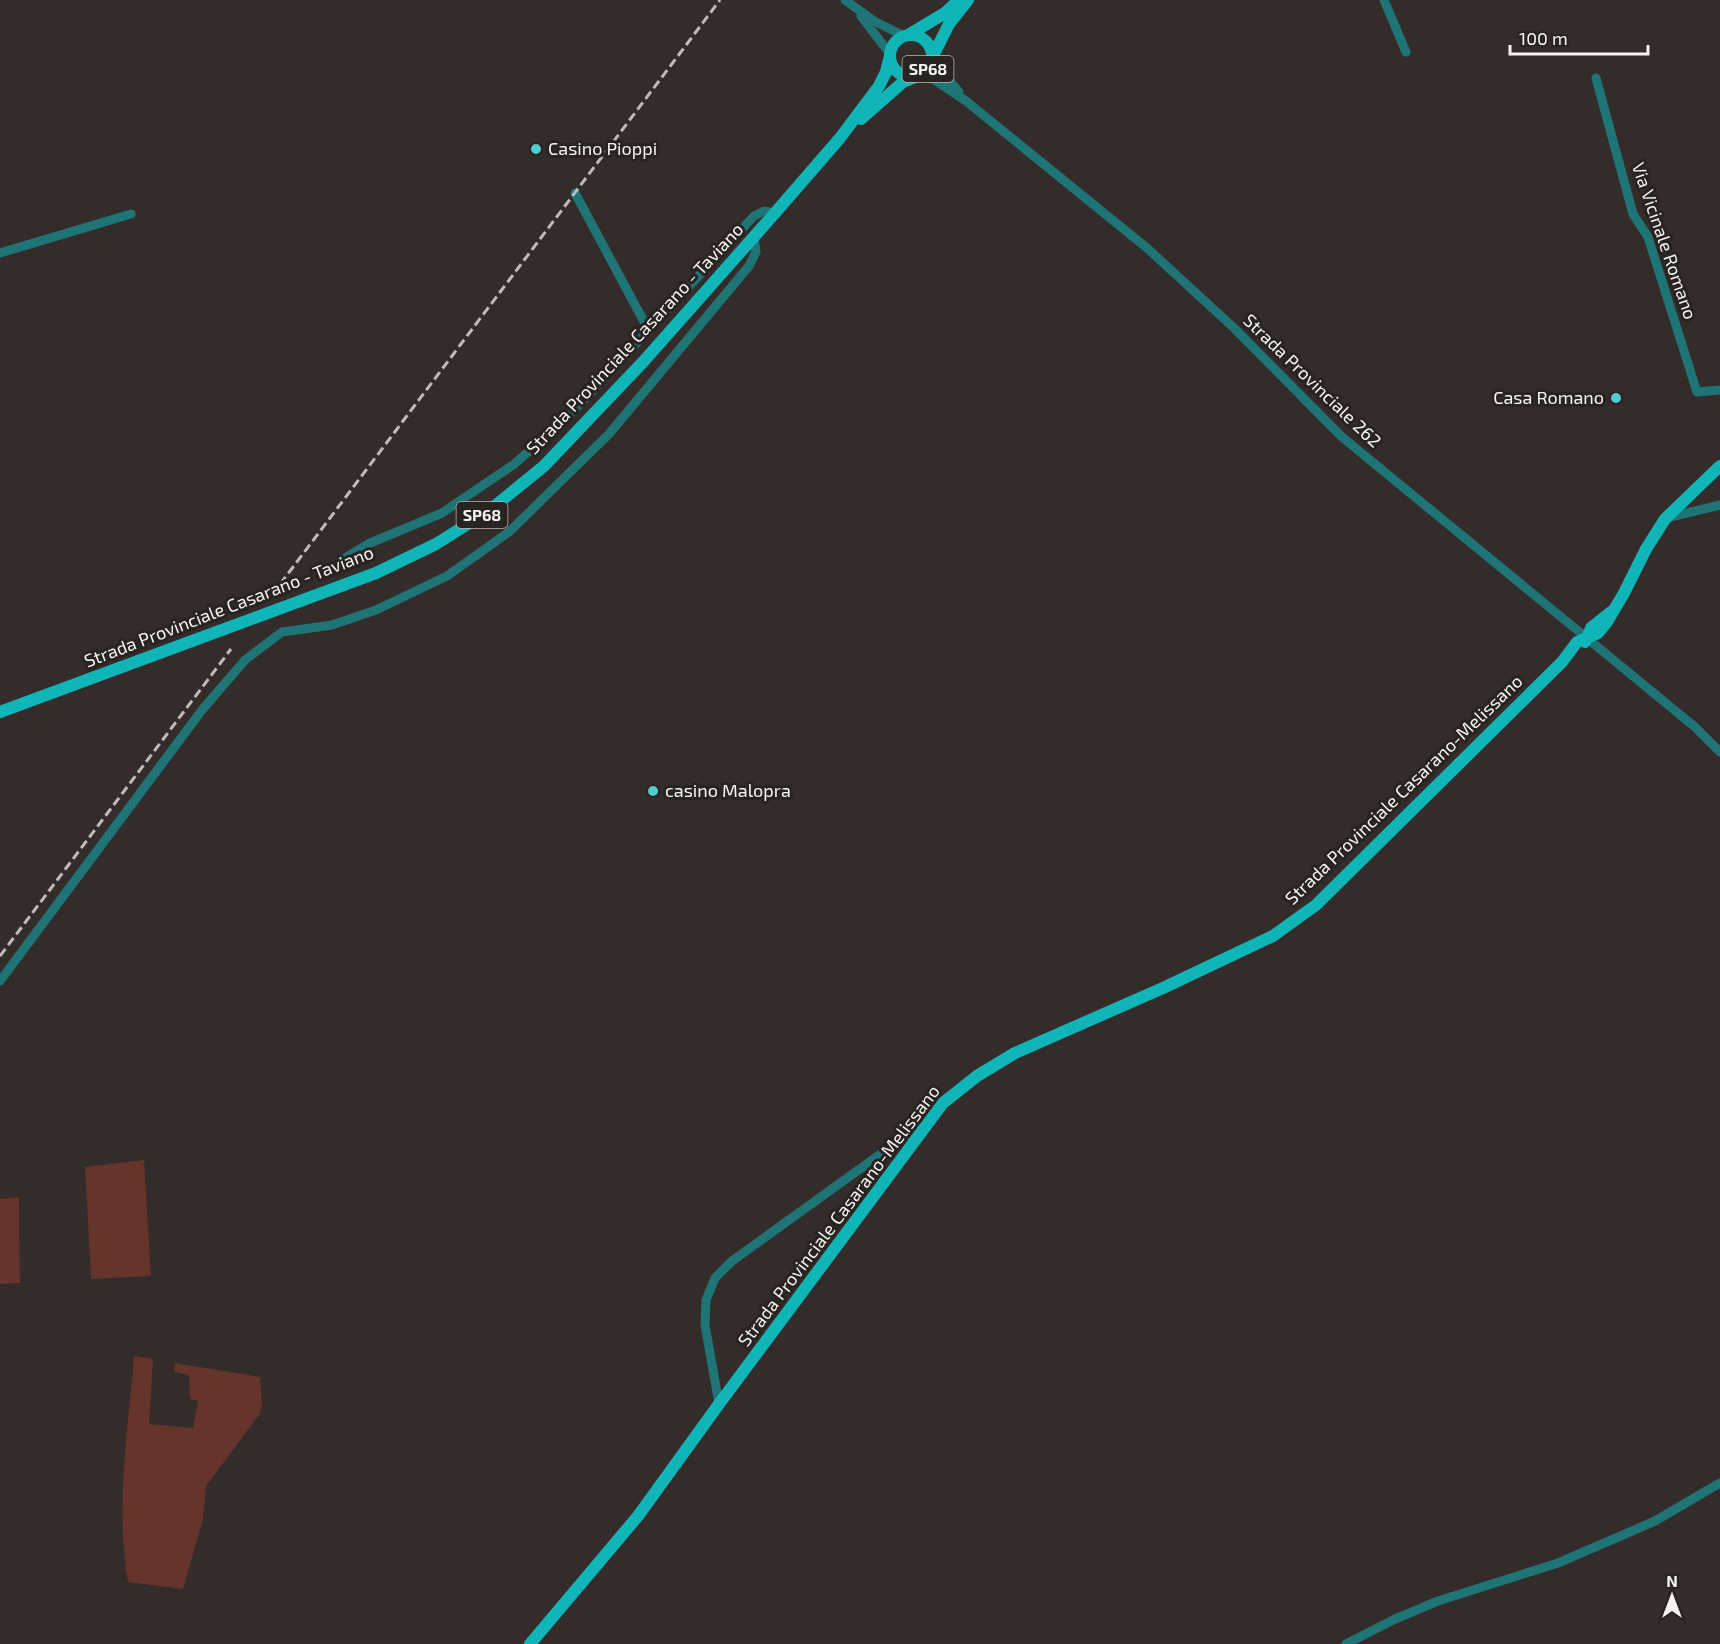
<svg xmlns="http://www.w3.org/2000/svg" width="1720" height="1644" viewBox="0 0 1720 1644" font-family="'Exo 2',sans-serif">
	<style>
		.green { fill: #65342a }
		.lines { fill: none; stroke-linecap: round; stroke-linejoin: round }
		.minor { stroke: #1f7576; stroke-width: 9 }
		.major { stroke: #10b6b7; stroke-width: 12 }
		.rail { stroke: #c0bbba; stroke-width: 3; stroke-dasharray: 9 4.5; stroke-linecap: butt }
		.poi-dot { fill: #52cdce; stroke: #292321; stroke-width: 2 }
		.labels { text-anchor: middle; stroke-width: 6; stroke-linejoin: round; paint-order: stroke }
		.shield { fill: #292321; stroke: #b9b5b3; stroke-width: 1.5 }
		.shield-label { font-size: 16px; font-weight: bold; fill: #f7f3f2 }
		.poi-label { font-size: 18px; fill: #f7f3f2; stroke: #292321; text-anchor: start }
		.street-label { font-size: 18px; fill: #f7f3f2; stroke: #292321 }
	</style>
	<rect width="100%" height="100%" fill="#332c2b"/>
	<path class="green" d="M144 1160 151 1276 91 1279 85 1167Z
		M19 1197 20 1283 0 1284V1199Z
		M134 1356 153 1359 149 1424 193 1428 198 1401 190 1399 189 1375 174 1372 175 1363 260 1377 262 1406 259 1415 206 1486 203 1519 183 1589 128 1582C115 1508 128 1430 134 1356Z"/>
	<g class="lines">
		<path class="minor" d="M845 0 874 21 904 36
			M1384 0 1406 52
			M861 16 890 54
			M932 59 959 92
			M919 76 933 79 966 101 1147 248 1234 328 1342 437 1695 727 1720 752
			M1596 78 1633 214 1648 237 1697 392 1720 390
			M575 193 649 331
			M0 253 131 214
			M1670 517 1720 505
			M340 561 368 544 442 513 513 465 549 434 585 399 754 216 764 211 775 213
			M0 981 202 710 245 660 282 632 332 625 376 610 447 576 509 532 609 434 749 266 756 252 754 236
			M719 1404 705 1325 706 1300 715 1278 732 1261 907 1135 924 1127
			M1346 1644 1395 1619 1438 1601 1558 1563 1655 1521 1720 1483"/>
		<path class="major" d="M910 34 945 13 959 0
			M890 56a21 21 0 1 1 42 0a21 21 0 1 1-42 0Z
			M933 56 949 24 968 0
			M861 119 903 82 916 77
			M1585 642 1587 638 1598 633 1607 622 1624 593 1646 549 1665 519 1720 466
			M0 712 376 573 436 544 490 510 544 466 643 362 775 213 840 138 879 86 886 72 890 56
			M530 1644 638 1516 719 1404 943 1103 977 1076 1015 1053 1163 988 1273 936 1316 905 1562 662 1577 642 1587 638 1591 628 1611 612"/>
		<path class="rail" d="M272 595 720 0
			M0 956 231 649"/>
	</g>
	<g class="poi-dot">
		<circle cx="536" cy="149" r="6"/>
		<circle cx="1616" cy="398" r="6"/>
		<circle cx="653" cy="791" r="6"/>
	</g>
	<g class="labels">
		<g class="shield">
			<rect x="902.5" y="56" width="51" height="26" rx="4.5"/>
			<rect x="456.5" y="502" width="51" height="26" rx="4.5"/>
		</g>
		<g class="shield-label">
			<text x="928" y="75">SP68</text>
			<text x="482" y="521">SP68</text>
		</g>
		<g class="poi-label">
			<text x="548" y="155">Casino Pioppi</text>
			<text x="1604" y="404" text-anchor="end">Casa Romano</text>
			<text x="665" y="797">casino Malopra</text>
		</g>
		<g class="street-label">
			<text transform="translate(1664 241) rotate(71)" y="6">Via Vicinale Romano</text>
			<text transform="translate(635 339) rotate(-47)" y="6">Strada Provinciale Casarano - Taviano</text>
			<text transform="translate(1312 381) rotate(44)" y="6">Strada Provinciale 262</text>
			<text transform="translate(229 607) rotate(-21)" y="6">Strada Provinciale Casarano - Taviano</text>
			<text transform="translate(1404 790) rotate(-44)" y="6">Strada Provinciale Casarano-Melissano</text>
			<text transform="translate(839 1216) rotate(-53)" y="6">Strada Provinciale Casarano-Melissano</text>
		</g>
	</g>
	<g transform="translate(1672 1596)" stroke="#292321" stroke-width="4.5" paint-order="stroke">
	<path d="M0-4.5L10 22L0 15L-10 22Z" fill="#f7f3f2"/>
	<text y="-9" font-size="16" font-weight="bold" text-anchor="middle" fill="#f7f3f2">N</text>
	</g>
	<path d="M1510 45v9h138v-9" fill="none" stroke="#f7f3f2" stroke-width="3"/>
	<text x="1519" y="45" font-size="18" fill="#f7f3f2" stroke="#292321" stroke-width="4.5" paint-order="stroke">100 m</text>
</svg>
